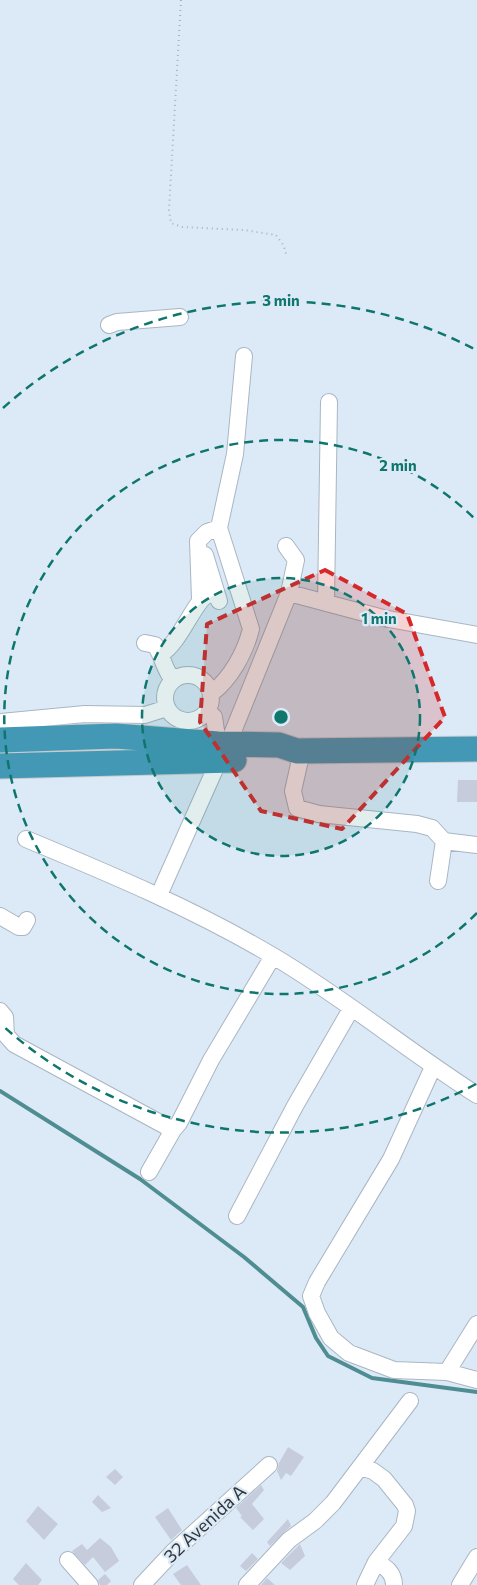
<svg xmlns="http://www.w3.org/2000/svg" width="477" height="1585" viewBox="0 0 477 1585" font-family="Commissioner,sans-serif">
	<style>
		.lines { fill: none; stroke-linecap: round; stroke-linejoin: round }
		.stream { stroke: #4e8d92; stroke-width: 4 }
		.building { fill: #c6ccdc }
		.minor-casing { stroke: #a9b6c2; stroke-width: 18 }
		.highway-casing { stroke: #c9cbcc; stroke-width: 27 }
		.path { stroke: #a6b1bc; stroke-width: 2; stroke-dasharray: 1 4; stroke-linecap: butt }
		.minor { stroke: #fff; stroke-width: 16 }
		.highway { stroke: #4298b5; stroke-width: 25 }
		.marked { fill: #d62828; fill-opacity: 0.2; stroke: #d62828; stroke-width: 4; stroke-dasharray: 10 6; stroke-linejoin: round }
		.ring { fill: none; stroke: #0f766e; stroke-width: 2.5; stroke-dasharray: 9 6 }
		.labels { text-anchor: middle; stroke-width: 4.5; stroke-linejoin: round; paint-order: stroke }
		.street-label { font-size: 18px; fill: #31363b; stroke: #dceaf7 }
		.centre { fill: #0f766e; stroke: #dceaf7; stroke-width: 2.5 }
		.ring-label { font-size: 15px; text-anchor: middle; font-weight: bold; fill: #0f766e; stroke: #dceaf7; stroke-width: 4.5; stroke-linejoin: round; paint-order: stroke }
	</style>
	<rect width="100%" height="100%" fill="#dceaf7"/>
	<g class="lines">
		<path class="stream" d="M0 1091 140 1179 244 1257 303 1307 316 1338 328 1356 372 1378 477 1392"/>
	</g>
	<path class="building" d="M458 780H477V802H457Z
		M288 1447 304 1457 291 1476 286 1473 281 1480 277 1471 279 1463Z
		M115 1469 123 1477 115 1485 106 1477Z
		M261 1485 264 1490 252 1504 264 1519 253 1530 240 1517 242 1516 236 1508Z
		M98 1495 111 1508 102 1512 92 1502Z
		M38 1506 58 1524 44 1540 26 1521Z
		M168 1508 182 1530 171 1540 155 1517Z
		M288 1519 291 1526 270 1546 267 1542Z
		M100 1538 111 1547 119 1561 105 1572 93 1557 85 1565 72 1551 82 1544 87 1550Z
		M300 1544 305 1556 290 1570 281 1563Z
		M252 1553 258 1559 246 1571 240 1566Z
		M26 1563 42 1580 38 1585H19L13 1579Z
		M187 1565 201 1585H181L173 1574Z
		M105 1574 111 1581 107 1585H100L98 1580Z
		M267 1578 275 1585H261Z"/>
	<g class="lines">
		<defs>
			<path id="minor" d="M109 325 117 322 180 317
				M205 555 219 601
				M289 593 383 618 477 635
				M200 599 198 541 207 532 219 528
				M326 602 329 402
				M145 643 155 645C163 656 164 670 173 680
				M161 654C181 642 195 599 208 595
				M165 698a23 23 0 1 1 46 0a23 23 0 1 1-46 0Z
				M212 693C231 678 245 653 251 629L219 528 235 454 244 356
				M208 712 214 717 218 744
				M0 722 85 714 145 715 167 708
				M228 744 289 593 296 560 286 546
				M302 751 293 791 297 808 319 814 417 824 432 828 444 841 438 881
				M26 839C110 874 194 909 273 956 344 998 408 1051 477 1095
				M444 841 477 845
				M159 895 219 760
				M0 916 19 927H23L27 920
				M0 1011 5 1017 6 1035 14 1044 173 1130
				M433 1067 391 1159 317 1282 311 1296 317 1313 331 1338 349 1353 394 1370 447 1372 477 1380
				M149 1172 173 1130 179 1123 211 1060 273 956
				M237 1216 295 1106 351 1009
				M447 1372 477 1324
				M360 1467 373 1471 384 1479 405 1505 407 1511 404 1526 376 1562 365 1585
				M68 1560 90 1585
				M376 1562C386 1567 394 1573 394 1585
				M142 1585 173 1552 269 1465
				M247 1585 289 1540 315 1521 333 1503 410 1401
				M460 1585 477 1557"/>
			<path id="highway" d="M0 740 116 736 218 744 279 745 297 751 477 749
				M0 766 234 760"/>
		</defs>
		<use href="#minor" class="minor-casing"/>
		<use href="#highway" class="highway-casing"/>
		<path class="path" d="M181 0 169 210 171 223 182 227 244 230 276 235 284 246 286 254"/>
		<use href="#minor" class="minor"/>
		<use href="#highway" class="highway"/>
	</g>
	<path class="marked" d="M325 570 407 614 445 717 342 829 261 811 200 722 207 624Z"/>
	<circle cx="281" cy="717" r="139" fill="#0f766e" fill-opacity=".12"/>
	<g class="ring">
		<circle cx="281" cy="717" r="139"/>
		<path d="M477 913A277 277 0 1 1 477 521"/>
		<path d="M476 1084A416 416 0 0 1 3 1026M3 408A416 416 0 0 1 476 350"/>
	</g>
	<g class="labels">
		<g class="street-label">
			<text transform="translate(205 1524) rotate(-43)" y="6">32 Avenida A</text>
		</g>
	</g>
	<circle cx="281" cy="717" r="8" class="centre"/>
	<g class="ring-label">
		<text x="281" y="306">3 min</text>
		<text x="398" y="471">2 min</text>
		<text x="379" y="624">1 min</text>
	</g>
</svg>
